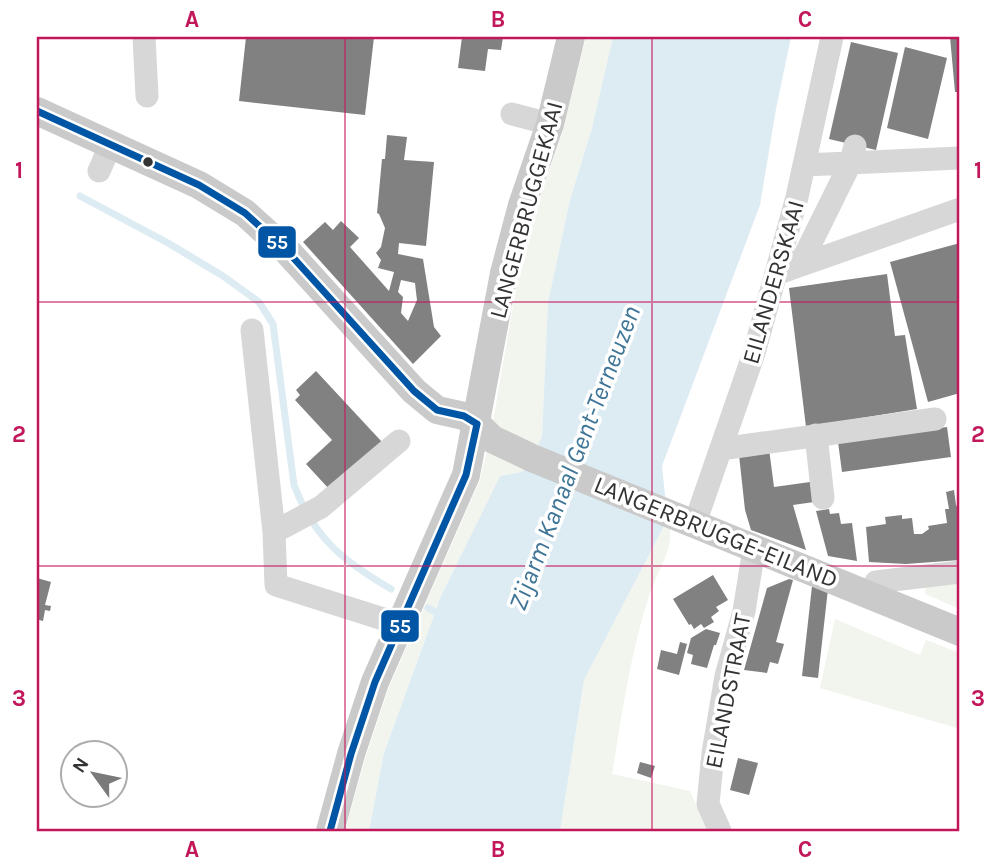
<svg xmlns="http://www.w3.org/2000/svg" width="997" height="868" viewBox="0 0 997 868" font-family="Karla,sans-serif">
	<style>
		.green { fill: #f1f5ed }
		.water { fill: #ddebf3 }
		.lines { fill: none; stroke-linecap: round; stroke-linejoin: round }
		.stream { stroke: #ddebf3; stroke-width: 7 }
		.building { fill: #818181; fill-rule: evenodd }
		.minor { stroke: #d7d7d7; stroke-width: 23 }
		.major { stroke: #cacaca; stroke-width: 28 }
		.bus-1-casing { stroke: #fff; stroke-width: 12 }
		.bus-1 { stroke: #0056a4; stroke-width: 7 }
		.grid { fill: none; stroke: #c2185b; stroke-width: 2; stroke-opacity: 0.55 }
		.bus-dot { fill: #333; stroke: #fff; stroke-width: 2.5 }
		.labels { text-anchor: middle; stroke-width: 7; stroke-linejoin: round; paint-order: stroke }
		.street-label { font-size: 24px; fill: #333; stroke: #fff }
		.water-label { font-size: 26px; font-style: italic; fill: #3f7597; stroke: #fff }
		.line-badge { stroke: #fff; stroke-width: 2.5 }
		.badge-label { font-size: 19px; text-anchor: middle; font-weight: bold; fill: #fff }
		.neatline { fill: none; stroke: #c2185b; stroke-width: 2.5 }
		.grid-label { font-size: 23px; text-anchor: middle; font-weight: bold; fill: #c2185b }
	</style>
	<rect width="100%" height="100%" fill="#fff"/>
	<path class="green" d="M586 37H613L592 128 570 200 548 302 542 436 529 466 521 472 500 476 441 596 384 753 369 831H345L365 759 389 687 480 480 491 433 518 277 536 209 562 134Z
		M669 525C675 549 656 573 649 596 630 654 622 714 612 774L690 791 708 831H560L584 680 664 526Z
		M960 581V609L925 594 926 585Z
		M835 619 920 655 926 640 960 653V729L820 688Z"/>
	<path class="water" d="M613 37H791L776 109 760 205 662 466 666 504 664 526 584 680 560 831H369L384 753 441 596 500 476 521 472 529 467 542 436 548 302 570 200 592 128Z"/>
	<g class="lines">
		<path class="stream" d="M80 196 168 243 223 276 259 302 273 324 294 485C314 538 343 561 391 589
			M428 608 443 616"/>
	</g>
	<path class="building" d="M246 37H374L365 115 239 101Z
		M462 37H503L501 50 488 49 485 71 458 68Z
		M950 37H960V92H955Z
		M851 42 898 53 876 150 829 139Z
		M905 47 947 58 928 139 887 128Z
		M387 135 407 137 404 160 434 162 426 246 399 243 398 254 423 259 434 327 441 336 413 364 303 242 325 222 333 230 341 221 359 238 350 247 389 291 394 272 378 268 381 260 376 253 381 247 385 228 379 214 377 213 382 159H385ZM401 280 415 283 416 292 417 300 408 321 401 313 403 297 398 292Z
		M960 243V393L928 402 890 262Z
		M887 274 895 336 905 335 917 409 806 427 789 288Z
		M316 371 382 442 330 490 306 464 332 440 295 400 300 395 296 390Z
		M947 427 951 457 842 472 838 442Z
		M769 449 774 487 810 482 814 502 793 505 806 550 751 530 745 510 739 455Z
		M954 490 956 505 960 512V560L906 564 869 562 866 527 886 524 885 517 902 515V519L912 518 914 534H922L929 529 928 526 947 523 945 509H949L946 492Z
		M829 509 830 514 839 513 841 524 852 523 857 561 828 556 816 511Z
		M713 575 728 600 716 607 719 611 711 617 714 622 704 628 701 624 694 629 691 624 689 625 673 599Z
		M37 578 51 582 45 605 51 606 50 611 45 610 43 621 39 620 37 626Z
		M789 579 793 580 776 642 784 644 778 664 770 662 767 673 744 670 767 588Z
		M812 586 828 589 818 678 802 676Z
		M706 629 720 633 716 645H714L707 668 691 664 693 655 687 653 691 638Z
		M680 642 687 644 679 675 657 669 661 650 677 654Z
		M738 758 758 763 749 795 730 790Z
		M640 762 655 766 651 778 637 773Z"/>
	<g class="lines">
		<path class="minor" d="M144 37 147 96
			M512 114 550 124
			M804 165 960 158
			M99 171 110 146
			M800 265 850 164 855 146
			M776 274 960 209
			M252 330 274 532 321 507 399 441
			M816 435 823 498
			M721 449 935 419
			M695 523 754 353 797 197 832 37
			M274 532 276 585 399 624
			M871 595 876 582 960 572
			M720 831 708 804 713 753 726 676 744 611 754 549"/>
		<path class="major" d="M37 111 199 185 245 213 288 252 414 391 437 410 464 416 477 424 492 439 532 458 960 632
			M330 831 351 754 375 682 466 475 504 273 522 205 550 124 571 37"/>
		<defs>
			<path id="bus-1" d="M37 111 199 185 245 213 288 252 414 391 437 410 464 416 477 424
				M330 831 351 754 375 682 466 475 477 424"/>
		</defs>
		<use href="#bus-1" class="bus-1-casing"/>
		<use href="#bus-1" class="bus-1"/>
	</g>
	<path class="grid" d="M345 37V831M652 37V831M37 302H960M37 566H960"/>
	<circle class="bus-dot" cx="148" cy="162" r="6"/>
	<g class="labels">
		<g class="street-label">
			<text transform="translate(526 210) rotate(-75)" y="8">LANGERBRUGGEKAAI</text>
			<text transform="translate(773 282) rotate(-74)" y="8">EILANDERSKAAI</text>
			<text transform="translate(716 532) rotate(22)" y="8">LANGERBRUGGE-EILAND</text>
			<text transform="translate(728 691) rotate(-79)" y="8">EILANDSTRAAT</text>
		</g>
		<g class="water-label">
			<text transform="translate(574 458) rotate(-69)" y="9">Zijarm Kanaal Gent-Terneuzen</text>
		</g>
	</g>
	<g class="line-badge">
		<rect x="257" y="225" width="40" height="34" rx="7" fill="#0056a4"/>
		<rect x="380" y="609" width="40" height="34" rx="7" fill="#0056a4"/>
	</g>
	<g class="badge-label">
		<text x="277" y="249">55</text>
		<text x="400" y="633">55</text>
	</g>
	<rect width="997" height="868" fill="none" stroke="#ffffff" stroke-width="77"/>
	<g transform="translate(94 774) rotate(303)"><circle r="33" fill="#ffffff" stroke="#adadad" stroke-width="2"/>
	<path d="M0-5L12 26L0 18L-12 26Z" fill="#7a7a7a"/>
	<text y="-10" font-size="19" font-weight="bold" text-anchor="middle" fill="#333333">N</text>
	</g>
	<rect x="38" y="38" width="920" height="792" class="neatline"/>
	<g class="grid-label">
		<text x="192" y="27">A</text>
		<text x="498" y="27">B</text>
		<text x="805" y="27">C</text>
		<text x="19" y="178">1</text>
		<text x="978" y="178">1</text>
		<text x="19" y="442">2</text>
		<text x="978" y="442">2</text>
		<text x="19" y="706">3</text>
		<text x="978" y="706">3</text>
		<text x="192" y="857">A</text>
		<text x="498" y="857">B</text>
		<text x="805" y="857">C</text>
	</g>
</svg>
